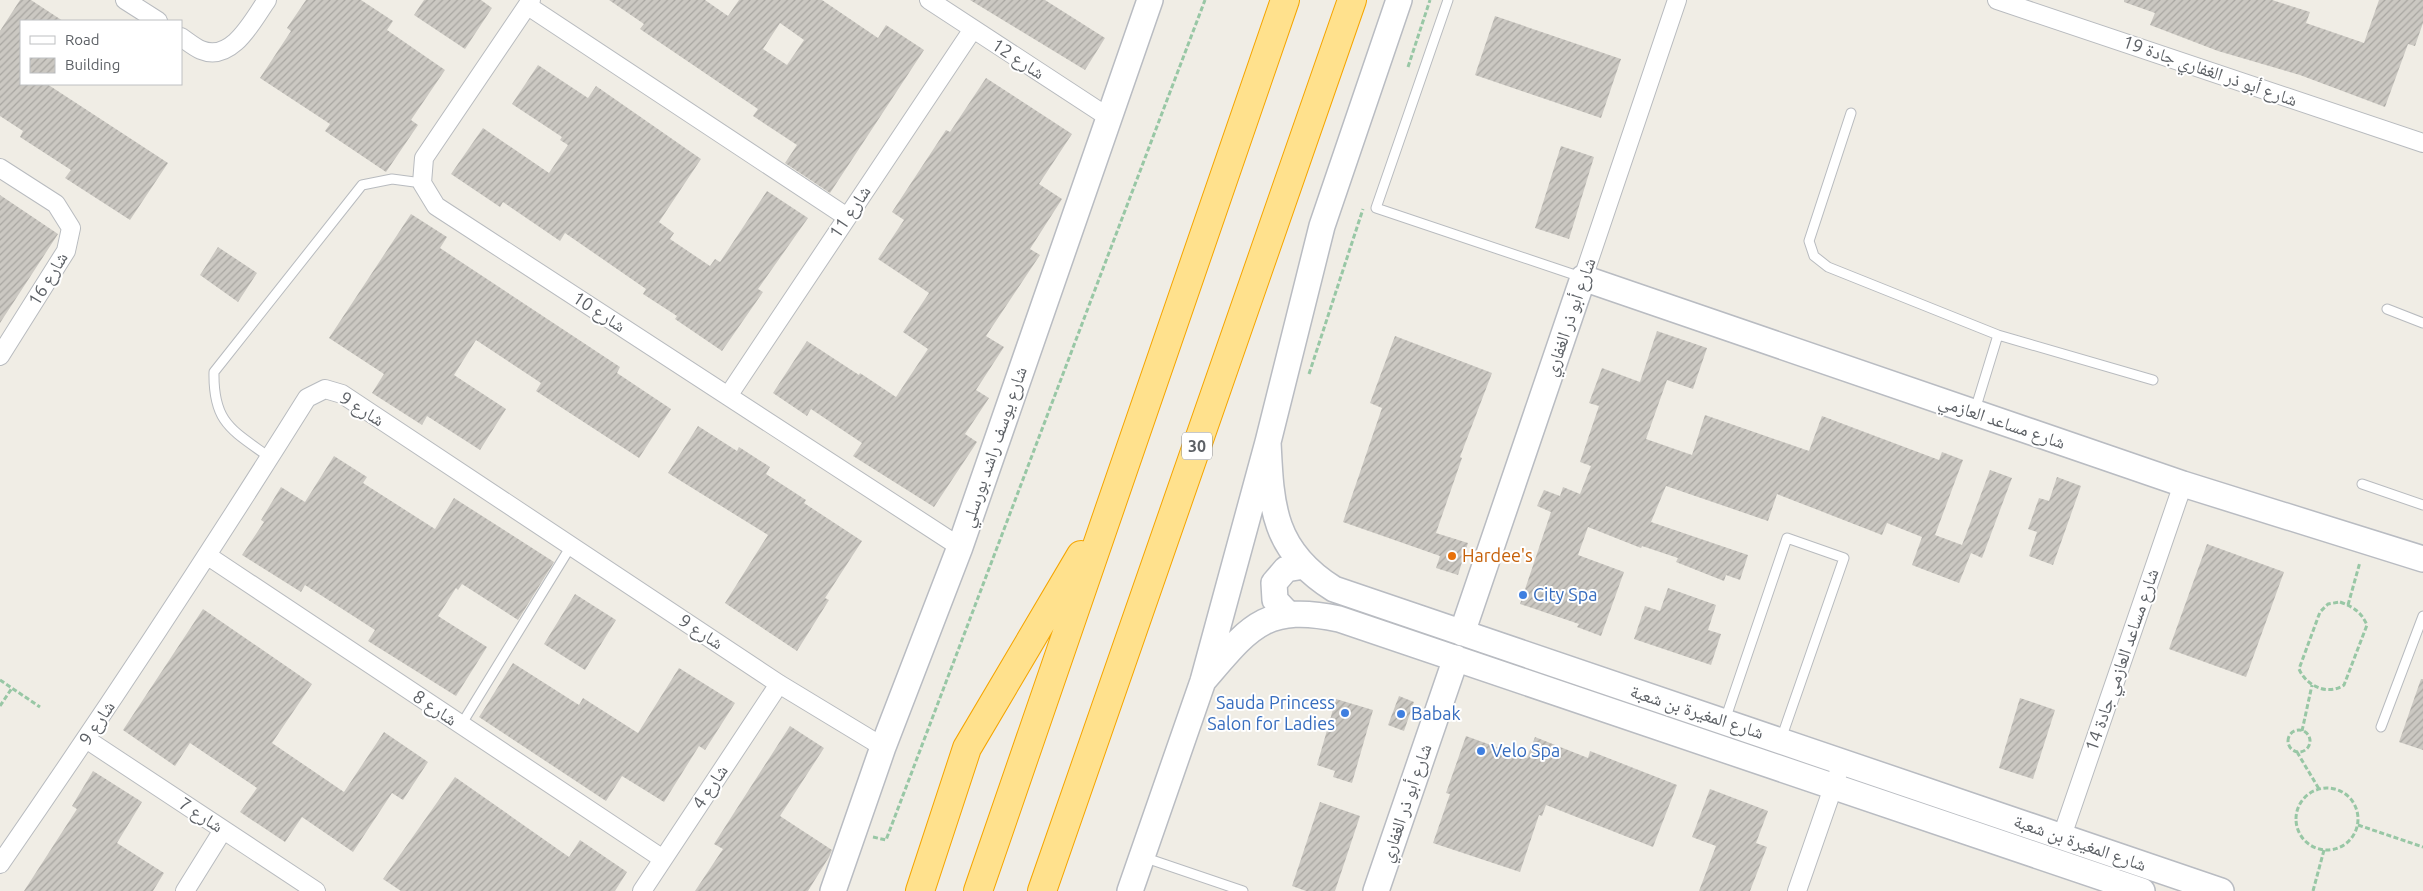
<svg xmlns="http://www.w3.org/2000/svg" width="2423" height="891" viewBox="0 0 2423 891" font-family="Ubuntu,'Noto Naskh Arabic',sans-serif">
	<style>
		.building { fill: url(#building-hatch); fill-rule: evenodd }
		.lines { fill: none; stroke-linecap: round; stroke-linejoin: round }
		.lane-casing { stroke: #b8bbbf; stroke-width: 11 }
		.street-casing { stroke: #b8bbbf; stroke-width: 20 }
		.secondary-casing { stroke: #b9bcc2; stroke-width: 28 }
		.highway-casing { stroke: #f5a500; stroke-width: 30 }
		.path { stroke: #98c7a5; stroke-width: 3; stroke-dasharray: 5 2.5; stroke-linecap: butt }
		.lane { stroke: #fff; stroke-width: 9 }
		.street { stroke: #fff; stroke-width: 18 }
		.secondary { stroke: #fff; stroke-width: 25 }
		.highway { stroke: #ffe18d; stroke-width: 28 }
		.food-dot { fill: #e8710a; stroke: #fff; stroke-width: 2 }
		.shop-dot { fill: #3f7fe0; stroke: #fff; stroke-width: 2 }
		.labels { text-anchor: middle; stroke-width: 4; stroke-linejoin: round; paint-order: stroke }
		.shield { fill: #fff; stroke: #8e9094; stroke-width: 1 }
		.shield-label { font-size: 16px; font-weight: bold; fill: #5d6166 }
		.street-label { font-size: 18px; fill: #5d6166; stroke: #fff }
		.food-label { font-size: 18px; fill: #c56008; stroke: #fff; text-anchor: start }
		.shop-label { font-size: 18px; fill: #366cbe; stroke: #fff; text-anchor: start }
	</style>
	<defs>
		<pattern id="building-hatch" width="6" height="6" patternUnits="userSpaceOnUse" patternTransform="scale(1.25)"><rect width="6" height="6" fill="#cbc8c2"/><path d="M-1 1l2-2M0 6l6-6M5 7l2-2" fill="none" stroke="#a8a6a1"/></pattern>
	</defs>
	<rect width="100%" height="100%" fill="#f0ede5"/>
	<path class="building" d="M20 0H31L63 21H21V84H47L168 163 130 220 65 178 71 170 20 137 23 131 0 116V31Z
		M306 0H361L393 21 387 30 445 70 411 120 418 125 386 172 325 131 330 124 260 78 291 31 287 28Z
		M424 0H481L492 8 465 49 414 15Z
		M609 0H705L728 16 739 0H822L878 38 886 25 924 50 830 193 785 163 797 145 753 116 758 109 640 29 644 24ZM780 23 804 40 787 65 763 49Z
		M970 0H1045L1105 38 1085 70Z
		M2124 0H2272L2310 12 2306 23 2364 43 2379 0H2423V23L2415 46 2408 44 2385 107 2300 75 2218 51 2150 25 2155 13 2124 2Z
		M1495 16 1621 59 1601 118 1475 75Z
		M538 65 588 98 596 86 701 159 659 222 674 233 670 239 710 266 715 259 720 262 767 191 808 218 758 289 763 292 722 351 675 319 677 316 643 294 646 289 565 233 560 241 503 202 500 207 451 174 483 128 549 173 568 145 560 140 562 137 512 104Z
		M986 78 1072 134 1039 184 1062 199 1030 249 1040 255 986 336 1004 347 976 390 989 398 965 434 977 442 934 507 853 456 862 443 811 409 807 416 773 393 807 341 859 375 860 373 896 397 928 349 903 332 929 293 878 259 904 220 892 212 946 130 950 132Z
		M1561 146 1594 157 1569 239 1535 228Z
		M0 195 58 234 0 323Z
		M411 214 447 237 440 248 620 367 617 373 671 409 639 458 536 391 541 383 476 340 454 375 506 409 480 450 427 416 422 425 372 393 384 374 329 338Z
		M218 247 257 273 238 302 200 275Z
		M1657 331 1707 348 1693 389 1667 380 1646 439 1692 455 1705 415 1809 451 1822 416 1939 460 1942 452 1963 460 1935 535 1962 545 1990 470 2012 478 1982 558 1971 553 1959 583 1912 565 1922 537 1887 523 1882 535 1777 494 1768 521 1666 486 1651 522 1748 555 1740 580 1726 575 1724 581 1676 562 1678 558 1642 546 1641 548 1588 527 1578 555 1624 572 1601 636 1577 627 1579 624 1520 604 1551 512 1537 506 1544 490 1560 496 1563 487 1580 494 1591 466 1580 462 1599 406 1589 403 1602 368 1640 382Z
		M1395 336 1492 373 1460 457 1462 458 1436 533 1468 543 1458 575 1436 568 1440 556 1343 522 1382 408 1370 403Z
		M698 426 737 451 739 447 770 467 766 474 806 500 804 503 862 541 825 598 829 600 797 651 725 603 768 535 668 473Z
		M334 456 367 477 363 483 435 529 454 498 554 562 518 620 462 584 458 590 456 588 438 616 487 647 456 696 368 641 375 630 305 585 301 592 242 555 264 522 261 520 281 487 305 502Z
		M2057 477 2081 486 2053 565 2029 556 2037 532 2028 529 2039 498 2049 501Z
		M2207 544 2284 572 2246 677 2169 649Z
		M1668 588 1716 605 1708 630 1721 634 1711 665 1634 639 1645 606 1660 611Z
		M575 594 616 620 585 670 544 644Z
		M203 609 312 684 272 743 344 792 384 732 428 762 403 800 392 793 353 852 302 817 285 842 240 812 257 788 190 743 175 766 123 730Z
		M513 663 579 705 583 698 638 733 679 668 735 703 705 750 699 746 664 802 622 776 606 801 479 717Z
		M2421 679H2423V750L2399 742Z
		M1399 696 1414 702 1404 731 1388 725Z
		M2020 698 2055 710 2033 779 1999 768Z
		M1336 699 1373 710 1352 783 1333 777 1335 771 1317 765Z
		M790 726 824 748 780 816 832 850 829 857 808 891H695L723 849 714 844Z
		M1466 736 1527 758 1535 737 1588 758 1590 751 1677 785 1653 847 1546 805 1542 816 1539 815 1520 872 1433 843 1450 794 1446 793Z
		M93 771 142 802 117 843 164 873 153 891H24L77 809 72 806Z
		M455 777 569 857 580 840 627 872 615 891H401L383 879Z
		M1710 789 1768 811 1756 843 1767 847 1750 891H1699L1716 846 1692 837Z
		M1320 802 1360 816 1335 891H1306L1292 886Z"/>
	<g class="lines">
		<defs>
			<path id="lane" d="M1448 0 1376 208 1581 277
				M1851 113 1809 241 1814 256 1828 267 1998 335 2153 380
				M2387 309 2423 323
				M1975 410 1998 335
				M269 457C232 430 213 423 214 372L362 185 392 179 422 183
				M2362 484 2423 505
				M1725 720 1787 538 1844 558 1781 739
				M461 725 571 546
				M2381 727 2423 616
				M1143 857 1243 891"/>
			<path id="street" d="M125 0 158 21
				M531 0 424 158 422 183 436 206 960 547
				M929 0 1108 117
				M1997 0 2423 143
				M528 6 847 217
				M181 37C187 41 194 47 201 50 232 63 253 20 267 0
				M0 168 56 204 71 228 66 251 0 356
				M1583 278 1677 0
				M728 396 973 29
				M208 556 663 859
				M86 739 316 891
				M2062 836 2183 484
				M0 864C106 711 208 556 307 398L325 389 342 394 779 684 883 747
				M185 891 223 830
				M642 891 779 684
				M1797 891 1837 776"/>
			<path id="secondary" d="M1268 442C1271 507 1273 551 1334 589L2221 891
				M1288 614 1275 600 1274 583 1286 569 1304 566
				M1462 633 1583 278 2183 484 2423 559
				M1203 681C1249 628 1264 603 1339 619L2142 891
				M833 891 883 747 960 547 1150 0
				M1130 891 1203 681 1268 442 1322 226 1399 0
				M1376 891 1456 658"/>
			<path id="highway" d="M920 891 967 748 1081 555
				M978 891 1285 0
				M1042 891 1352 0"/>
		</defs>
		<use href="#lane" class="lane-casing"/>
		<use href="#street" class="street-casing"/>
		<use href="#secondary" class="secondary-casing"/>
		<use href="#highway" class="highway-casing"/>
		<path class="path" d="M1408 67 1430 0
			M1309 374 1363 209
			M2340 602C2354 607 2361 612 2367 625L2344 685C2328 696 2306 686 2299 669L2320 612 2328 604Z
			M2348 605 2360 562
			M0 680 40 707
			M0 706 12 688
			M2288 741a11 11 0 1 1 22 0a11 11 0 1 1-22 0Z
			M2302 731 2312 685
			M2297 752 2319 789
			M2296 819a31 31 0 1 1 62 0a31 31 0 1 1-62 0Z
			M2358 825 2423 847
			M873 837 886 840 1205 0
			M2313 891 2324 850"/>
		<use href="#lane" class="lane"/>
		<use href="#street" class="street"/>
		<use href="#secondary" class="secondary"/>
		<use href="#highway" class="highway"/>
	</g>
	<circle class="food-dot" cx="1452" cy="556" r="5"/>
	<g class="shop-dot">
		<circle cx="1523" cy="595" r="5"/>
		<circle cx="1345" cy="713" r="5"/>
		<circle cx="1401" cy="714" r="5"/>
		<circle cx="1481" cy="751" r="5"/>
	</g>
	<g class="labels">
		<rect class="shield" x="1182" y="432.5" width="30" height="27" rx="4"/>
		<g class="shield-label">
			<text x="1197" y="452">30</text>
		</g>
		<g class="street-label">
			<text transform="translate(1018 59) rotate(33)" y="6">شارع 12</text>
			<text transform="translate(2210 71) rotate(19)" y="6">شارع أبو ذر الغفاري جادة 19</text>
			<text transform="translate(850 212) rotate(-56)" y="6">شارع 11</text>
			<text transform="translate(48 279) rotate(-59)" y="6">شارع 16</text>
			<text transform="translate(599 312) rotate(33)" y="6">شارع 10</text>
			<text transform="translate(1570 317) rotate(-71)" y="6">شارع أبو ذر الغفاري</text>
			<text transform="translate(362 409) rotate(32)" y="6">شارع 9</text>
			<text transform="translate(2002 422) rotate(19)" y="6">شارع مساعد العازمي</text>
			<text transform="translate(994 447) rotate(-71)" y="6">شارع يوسف راشد بورسلي</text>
			<text transform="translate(701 632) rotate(33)" y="6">شارع 9</text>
			<text transform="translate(2122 660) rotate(-71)" y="6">شارع مساعد العازمي جادة 14</text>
			<text transform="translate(435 708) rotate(34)" y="6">شارع 8</text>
			<text transform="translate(1697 712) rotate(18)" y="6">شارع المغيرة بن شعبة</text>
			<text transform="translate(97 723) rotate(-56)" y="6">شارع 9</text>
			<text transform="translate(710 787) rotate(-56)" y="6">شارع 4</text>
			<text transform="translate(1406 803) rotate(-71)" y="6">شارع أبو ذر الغفاري</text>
			<text transform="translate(201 815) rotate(33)" y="6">شارع 7</text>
			<text transform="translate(2080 843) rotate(19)" y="6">شارع المغيرة بن شعبة</text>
		</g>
		<g class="food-label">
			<text x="1462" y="562">Hardee's</text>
		</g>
		<g class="shop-label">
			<text x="1533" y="601">City Spa</text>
			<text x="1335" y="709" text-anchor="end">Sauda Princess<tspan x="1335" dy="21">Salon for Ladies</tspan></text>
			<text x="1411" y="720">Babak</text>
			<text x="1491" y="757">Velo Spa</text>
		</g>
	</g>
	<rect x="20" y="20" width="162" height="65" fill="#ffffff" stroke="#bec0c2"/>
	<rect x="30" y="36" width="25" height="8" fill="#ffffff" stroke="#bec0c2"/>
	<text x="65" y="45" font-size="15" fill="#5d6166">Road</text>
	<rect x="30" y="58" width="25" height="15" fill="url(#building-hatch)" stroke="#bec0c2"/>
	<text x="65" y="70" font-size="15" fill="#5d6166">Building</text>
</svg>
